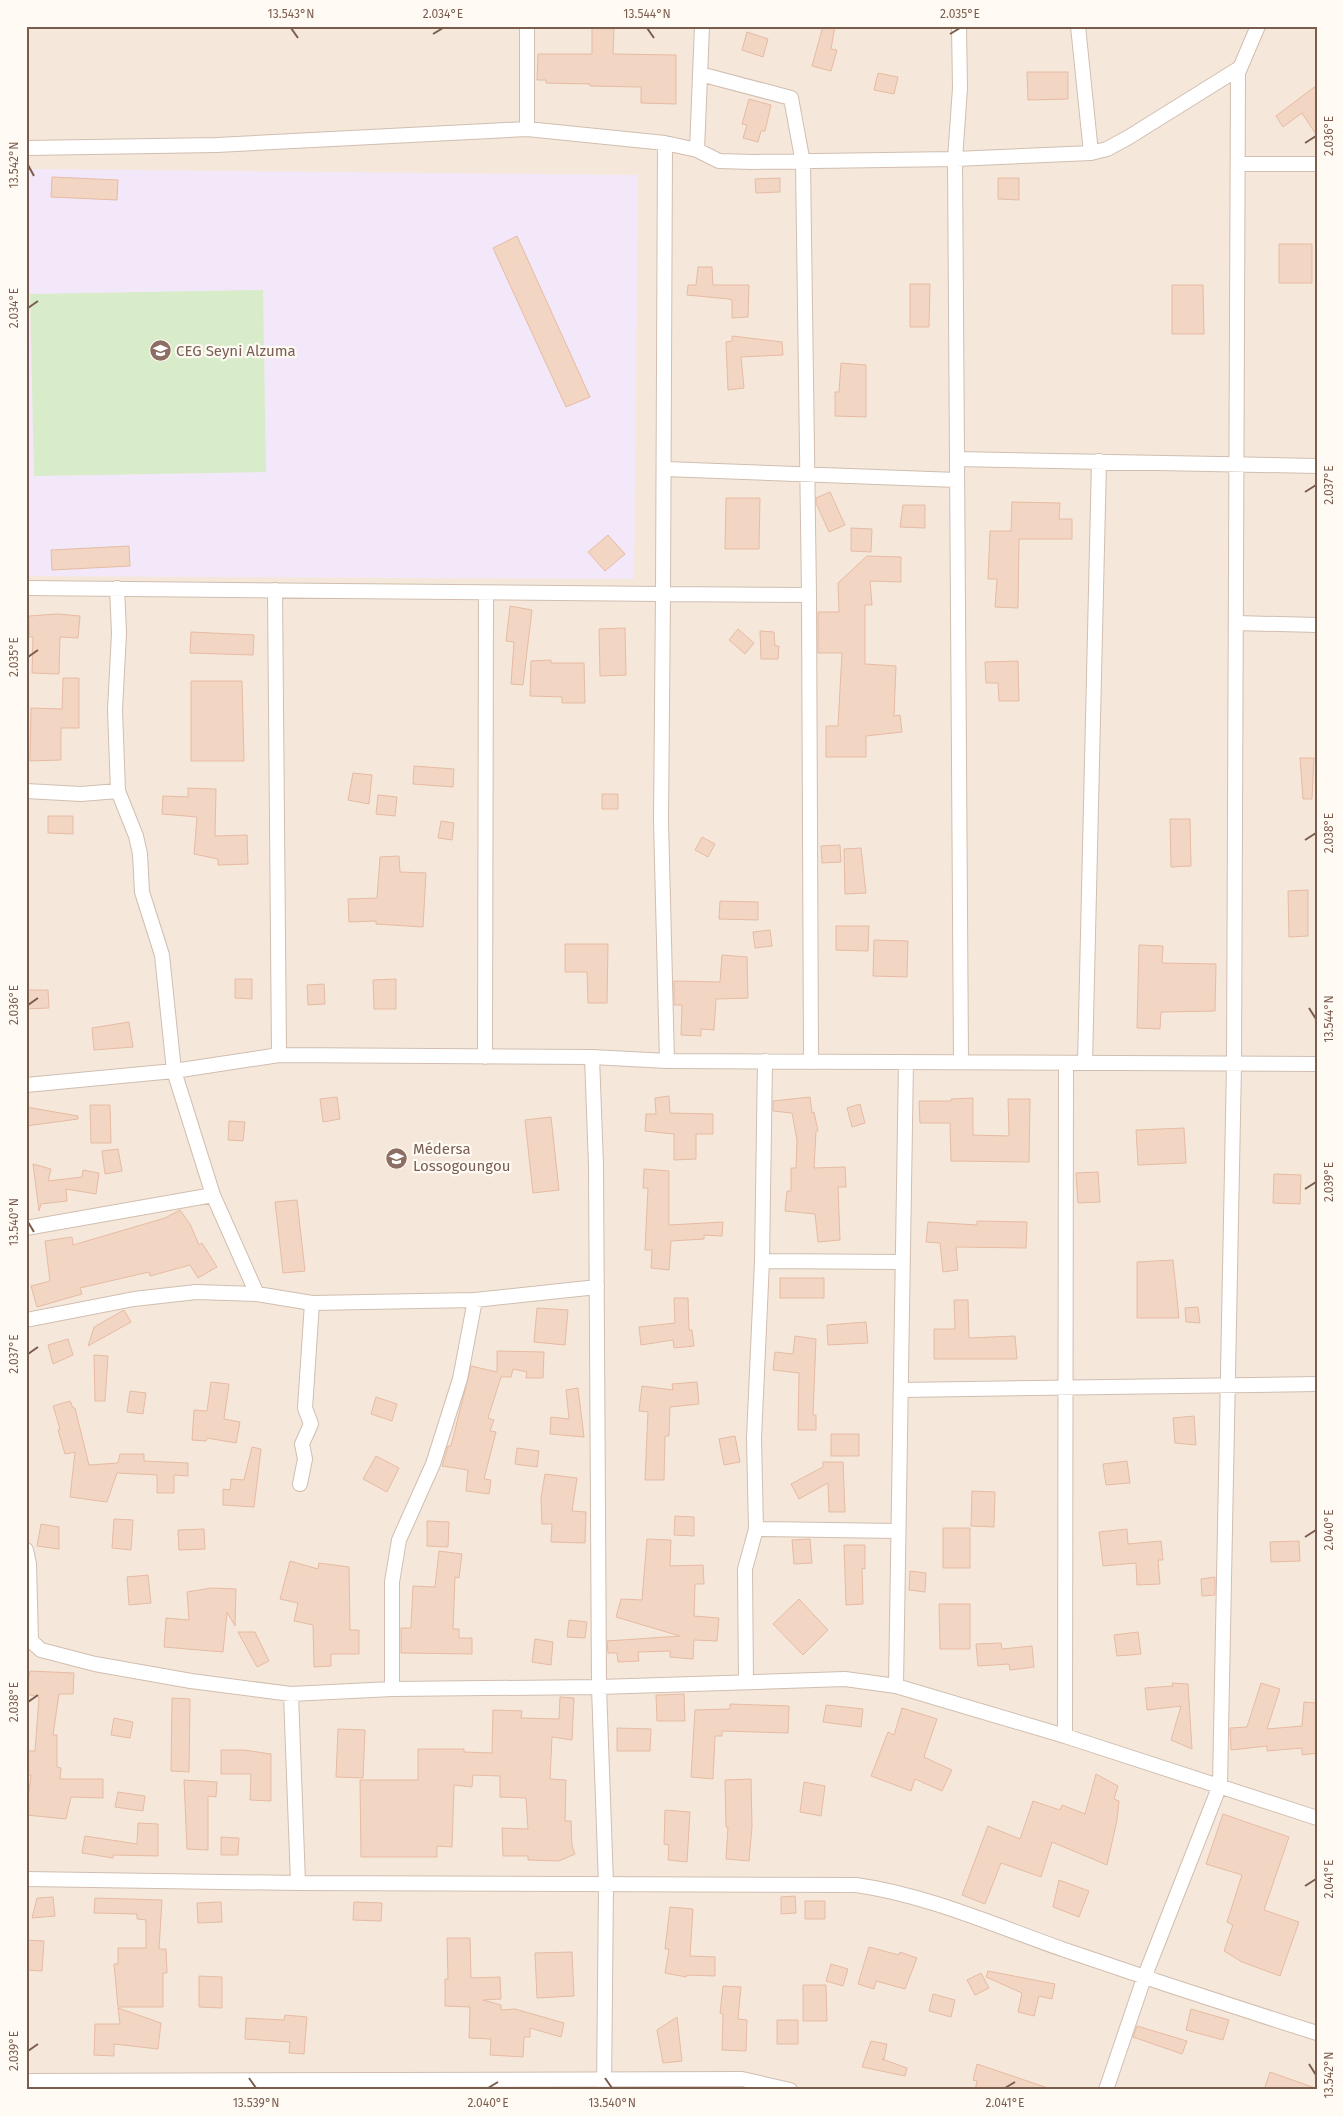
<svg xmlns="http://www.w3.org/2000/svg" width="1343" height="2116" viewBox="0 0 1343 2116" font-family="'Fira Sans',sans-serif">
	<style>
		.residential { fill: #f5e8da }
		.education { fill: #f3e8fa }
		.green { fill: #d8ecc9 }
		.building { fill: #f3d5c3; stroke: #e6bba3 }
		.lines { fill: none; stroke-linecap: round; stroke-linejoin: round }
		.street-casing { stroke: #d1beb0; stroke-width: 16 }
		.street { stroke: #fff; stroke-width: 14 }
		.ticks { fill: none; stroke: #7a5c4d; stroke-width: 2 }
		.labels { text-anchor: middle; stroke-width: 4.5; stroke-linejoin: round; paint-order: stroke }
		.education-label { font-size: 15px; fill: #785e54; stroke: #fffaf3; text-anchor: start }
		.neatline { fill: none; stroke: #7a5c4d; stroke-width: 2 }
		.ticks-label { font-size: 12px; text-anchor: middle; fill: #7a5c4d }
	</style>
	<rect width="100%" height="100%" fill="#fdf6ec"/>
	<path class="residential" d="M26 26H1317V2090H26Z"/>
	<path class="education" d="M26 169 638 175 634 579 26 576Z"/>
	<path class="green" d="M263 290 266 472 34 476 30 294Z"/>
	<path class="building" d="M823 26H835L831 49 837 50 831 71 812 66Z
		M592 28 614 29 613 54 676 55V104L641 103V87L590 86V84L546 83V80H537L538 54H592Z
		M747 32 768 39 763 57 742 50Z
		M1027 72H1068V99L1028 100Z
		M878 73 898 77 894 94 874 90Z
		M1317 85V136L1302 113 1283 127 1276 116Z
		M749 99 771 105 765 131H761L758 142 743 138 747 125 742 124Z
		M52 177 118 180 117 200 51 197Z
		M780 178V192L756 193 755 179Z
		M998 178H1019V200L998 199Z
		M517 236 590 397 566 407 493 248Z
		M1279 244H1312V283H1279Z
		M698 267H712L713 285H749L748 317 732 318V300L729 299 687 295 688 285H696Z
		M910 284H930L929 327H910Z
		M1172 285H1203L1204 334H1172Z
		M732 336 782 342 783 355 741 357 744 388 728 390 726 342 732 341Z
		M841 363 866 365V417L835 416V392H839Z
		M830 492 845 525 829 532 816 503V498Z
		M726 498H760L759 549H725Z
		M1012 502 1060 503 1059 519H1072V539H1019L1018 608 995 607 997 579H988L990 531H1011Z
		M903 505H925V528L900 527Z
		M851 528 872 529 871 552 851 551Z
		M608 535 625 554 605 571 588 552Z
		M129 546 130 566 52 570 51 550Z
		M867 556 901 557V582L870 581 872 605H865V664L896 666 894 716 900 715 902 732 866 736V757H826V726H838L842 653H818V612H839L838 583Z
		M510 606 532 610 523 685 511 684 514 642 506 641Z
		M58 614 80 616 78 638 60 637 59 674 32 673 33 637H29V616Z
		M625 628 626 675 600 676 599 629Z
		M738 629 754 643 745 654 729 640Z
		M760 631 774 632 775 646H779L778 659H761Z
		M191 632 254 635 253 655 190 653Z
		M551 660V663H584L585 703H562V697L530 696 531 661Z
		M1018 661 1019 701H999L998 683H986L985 662Z
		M63 678H79V728H61V760L30 761 31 708 62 709Z
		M191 681H242L244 761H191Z
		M1300 758H1314L1312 799H1303Z
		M414 766 454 769 453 787 413 784Z
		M353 773 372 775 369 804 348 800Z
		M188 788 216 789 215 836 247 835 248 864 218 865V859L194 854 197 817 162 814 163 796 188 797Z
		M602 794H618V809H602Z
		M378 795 397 797 395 816 376 814Z
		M48 816H73V834L48 833Z
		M1170 819H1190L1191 866 1171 867Z
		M441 821 454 823 452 840 438 838Z
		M702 837 715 844 708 857 695 850Z
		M840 845 841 862 822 863 821 846Z
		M861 848 866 893 845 894 844 849Z
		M399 856 400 872 426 873 423 927 376 924V921L349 922 348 899 377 898 380 857Z
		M1308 890V936L1289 937 1288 891Z
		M720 901 758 902V920L719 919Z
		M836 926H869L868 951 836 950Z
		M770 930 772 946 755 948 753 932Z
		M874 940 908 941 907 977 873 976Z
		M565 944H608L607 1003H588L587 972H565Z
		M1139 945 1163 946 1162 963 1216 964 1215 1011 1161 1012 1160 1029 1137 1028Z
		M722 955 747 957 748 998 716 999 714 1030 701 1029V1036L681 1035 682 1005H674V981L720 982Z
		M235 979H252V999L235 998Z
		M396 979V1009H374L373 980Z
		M324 984 325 1004 308 1005 307 985Z
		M26 990H48L49 1008 26 1009Z
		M129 1022 133 1047 94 1050 92 1028Z
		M669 1096 670 1113 713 1114V1134H696V1159L674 1160V1134L645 1131 646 1114H656L655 1098Z
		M337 1097 340 1119 323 1122 320 1099Z
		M810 1097 812 1113 814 1112 818 1131H816L814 1168 845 1167 846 1187H838L840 1240 818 1242 815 1214 785 1211 787 1191H791V1168H796L797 1140 792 1113 773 1111V1101Z
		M973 1098V1135L1009 1136 1008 1099H1030L1029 1162 951 1161 950 1123H920L919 1101H951V1099Z
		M860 1104 865 1123 852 1127 847 1108Z
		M90 1105H110L111 1143H91Z
		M26 1107 78 1116V1119L26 1126Z
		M551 1117 559 1190 533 1193 525 1120Z
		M229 1121 245 1122 243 1141 228 1140Z
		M1184 1128 1186 1163 1138 1165 1136 1130Z
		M118 1149 122 1171 105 1174 102 1151Z
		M33 1164 51 1169 48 1181 82 1177 83 1170 99 1173 96 1194 66 1189 67 1201 41 1204 39 1211Z
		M644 1169 669 1171V1225L723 1222 722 1236 704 1235V1239L671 1241 669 1270 651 1268 652 1250H645L648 1188H643Z
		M1098 1172 1100 1202 1078 1203 1076 1173Z
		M1274 1174 1301 1175 1300 1204 1273 1203Z
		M297 1200 305 1271 283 1273 275 1202Z
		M180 1210 190 1224 199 1245 202 1243 217 1267 198 1278 190 1265 150 1276 149 1272 80 1288 82 1294 37 1307 31 1286 50 1281 45 1241 72 1237 73 1245 165 1218Z
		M977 1221 1027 1222 1026 1248 956 1247 958 1270 943 1272 940 1243 926 1242 928 1222 977 1225Z
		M1173 1260 1179 1318H1137V1262Z
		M780 1278H824V1298H780Z
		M674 1298H688L689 1330H692L694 1346 674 1348 673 1340 641 1345 639 1327 675 1323Z
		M954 1300H968L969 1338 1015 1336 1017 1359H934V1329H955Z
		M1198 1307 1200 1323 1186 1322 1185 1308Z
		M537 1308 568 1310 565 1345 534 1342Z
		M124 1310 131 1322 88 1346 94 1327Z
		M866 1322 868 1343 828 1345 827 1325Z
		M795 1336 816 1339 813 1415H816V1430H798L799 1373 773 1370 775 1352 793 1354Z
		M68 1339 73 1355 53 1364 48 1345Z
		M497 1351 544 1352 543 1378H526L527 1372 513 1369 511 1377H501L488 1418 494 1420 490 1431 496 1432 484 1479 491 1480 489 1494 466 1491 468 1470 442 1466 448 1446H451L471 1366 497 1372Z
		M94 1355 108 1356 105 1401H95Z
		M211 1382 229 1384 224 1419 240 1422 236 1443 207 1438 206 1441 192 1440 194 1410 207 1411Z
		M697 1382 699 1404 670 1407 669 1436H665L664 1480H645L648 1412 639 1411 642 1386 673 1390 672 1384Z
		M578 1388 584 1437 550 1434 551 1417 569 1419 566 1390Z
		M130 1391 146 1393 143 1414 127 1412Z
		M376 1397 397 1404 392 1421 371 1414Z
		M70 1401 73 1408H75L89 1465 118 1463 120 1454H144V1461L188 1463V1476L174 1475V1493H157V1475L117 1473 107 1502 70 1497 75 1452 65 1454 58 1430 60 1429 53 1406Z
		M1194 1416 1196 1445 1175 1443 1173 1418Z
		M831 1434H859V1456H831Z
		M735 1436 740 1462 724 1465 719 1439Z
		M252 1447 261 1449 254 1507 223 1505V1489L230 1490 231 1479 244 1480Z
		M517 1448 539 1451 537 1467 515 1464Z
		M376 1456 399 1468 387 1492 363 1479Z
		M1127 1461 1130 1483 1106 1485 1103 1464Z
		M823 1462H843L845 1512H829L828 1483 799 1499 791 1484 823 1467Z
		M545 1474 577 1478 572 1511 586 1512 585 1543 551 1542 552 1524H542L541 1498Z
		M972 1491 995 1492 994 1527 971 1526Z
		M675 1516 694 1517V1536L674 1535Z
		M114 1519 133 1520 131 1550 112 1548Z
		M427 1521 449 1522 448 1547 427 1546Z
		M41 1524 59 1527V1549L37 1546Z
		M943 1528H970V1568H943Z
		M204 1529 205 1549 179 1550 178 1530Z
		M1127 1529 1128 1544 1161 1541 1163 1560H1158L1160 1584 1137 1585 1136 1563 1103 1566 1099 1532Z
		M647 1539 671 1540 670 1566 703 1565 704 1584H695L694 1616 719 1618 717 1641 694 1640 693 1659 670 1657V1651L638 1652 639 1661 618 1662 617 1653H608L607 1641 680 1636 616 1617 621 1599 642 1600Z
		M810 1539 812 1563 794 1564 792 1540Z
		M1299 1541 1300 1561 1271 1562 1270 1542Z
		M844 1545H865V1569L862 1568 863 1604 846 1605Z
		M439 1551 462 1554 459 1578 455 1577 453 1629H459V1638H472V1654L401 1653V1628H411L413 1586 435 1587Z
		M290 1561 318 1569 319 1563 349 1567 350 1630H359V1654H331V1666L314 1667 313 1625 294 1621 298 1603 280 1599Z
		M910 1571 926 1573 925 1592 909 1590Z
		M148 1575 151 1603 129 1605 127 1577Z
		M1215 1577V1595L1202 1596 1201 1579Z
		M211 1588 236 1589 235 1626 227 1612 223 1652 164 1647 166 1618 189 1620 187 1592Z
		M799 1599 828 1630 803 1655 773 1624Z
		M939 1604H970V1649H940Z
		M569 1620 587 1622 585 1638 567 1637Z
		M238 1632H255L269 1661 257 1667Z
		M1138 1632 1141 1654 1117 1656 1114 1635Z
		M535 1639 553 1642 551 1665 532 1662Z
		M1001 1643 1002 1649 1032 1646 1034 1667 1010 1670 1009 1664 978 1666 976 1644Z
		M30 1671 74 1673 73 1694H59L53 1735H57V1767L61 1768 60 1779H103V1798L71 1797 66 1819 26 1815 31 1775H26V1751H35L39 1697 26 1694Z
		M1172 1683 1188 1684 1192 1749 1171 1740 1181 1706 1147 1710 1145 1688 1173 1686Z
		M1261 1683 1280 1689 1267 1729 1302 1726 1304 1702 1317 1703V1753L1302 1755V1748L1267 1751V1746L1231 1750 1230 1728 1247 1727Z
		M684 1694 685 1721H657L656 1695Z
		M560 1697 574 1698 572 1740 552 1737 550 1779 566 1780 565 1821H571L572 1846 575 1854 559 1861 528 1860V1856H503L502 1828 528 1829 526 1798 500 1797V1776L473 1775 472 1787 454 1785 452 1847 437 1846V1857H361L360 1780H418V1749H464V1752L492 1753 493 1710 522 1711 521 1718 559 1719Z
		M172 1698 190 1699 189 1772 171 1771Z
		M730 1704 789 1706 788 1733 722 1731V1736H715L713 1779 691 1777 695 1710 730 1709Z
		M826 1705 863 1709 861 1727 823 1722Z
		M902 1708 937 1719 924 1757 952 1770 942 1791 915 1779 911 1791 871 1776 888 1732 894 1735Z
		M114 1718 133 1722 130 1738 111 1735Z
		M617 1728 651 1729 650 1751H617Z
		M338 1729 365 1730 363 1778 336 1777Z
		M221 1750H244L271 1754V1801L250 1800 251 1774H221Z
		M1096 1774 1118 1786 1114 1799 1119 1801 1117 1820 1107 1865 1052 1842 1041 1877 1001 1863 985 1904 962 1895 988 1826 1020 1839 1033 1801 1060 1810 1062 1805 1085 1814Z
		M751 1779 752 1827 749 1861 726 1859 728 1827H726L725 1780Z
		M184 1780 217 1782 216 1797 208 1796V1850L187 1849Z
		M804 1782 825 1786 821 1816 800 1812Z
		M118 1792 145 1796 143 1811 115 1807Z
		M665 1810 690 1812 687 1862 668 1860 669 1845 664 1844Z
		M1223 1814 1289 1837 1264 1910 1299 1922 1280 1976 1242 1962 1224 1951 1233 1925 1227 1922 1242 1875 1206 1864Z
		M138 1823 158 1824V1856L113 1855V1858L82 1853 85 1836 137 1844Z
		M221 1837 239 1838 238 1855H221Z
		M1059 1880 1089 1891 1079 1917 1053 1907Z
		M795 1896 796 1913 781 1914V1897Z
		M53 1897 55 1916 32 1918 37 1898Z
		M95 1898 162 1900 159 1949H166L167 1973H163V2007H118L114 1964H118V1948H146V1920L137 1919V1914L94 1913Z
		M805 1901H825V1919H805Z
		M221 1902 222 1922 198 1923 197 1903Z
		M354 1902 382 1903 381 1921 353 1920Z
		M670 1907 693 1909 690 1956 715 1957V1976L687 1975 686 1977 665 1973 669 1949H665Z
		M447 1938H470L471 1978 500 1977 501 1999 483 2000 501 2005V2010L515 2009 564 2023 561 2037 530 2028V2037H524L523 2057 490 2055 491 2039 469 2038 470 2007 445 2006V1979H448Z
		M26 1940 44 1941 42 1971 26 1970Z
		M869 1947 899 1955 900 1952 917 1958 905 1989 876 1981 874 1989 858 1984Z
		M572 1952 574 1996 537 1998 535 1953Z
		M831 1964 848 1969 843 1986 826 1981Z
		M988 1971 1055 1984 1052 1999 1039 1996 1034 2016 1018 2012 1022 1993 986 1977Z
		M981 1973 989 1988 975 1995 967 1980Z
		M199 1976 222 1977V2008L199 2007Z
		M803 1985H826L827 2021H803Z
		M723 1986 741 1987 738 2019 747 2020 746 2051 722 2050 723 2014 720 2013Z
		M933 1994 955 2000 951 2017 929 2011Z
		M118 2008 161 2023 158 2049 114 2044V2056L94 2055 95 2024H120Z
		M1191 2009 1229 2020 1223 2040 1186 2030Z
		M285 2015 307 2017 304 2054 289 2053 290 2042 245 2039 246 2018 284 2020Z
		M677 2017 682 2061 663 2063 657 2030Z
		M777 2020H798V2044H777Z
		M1137 2026 1187 2041 1182 2054 1133 2037Z
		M871 2041 887 2044 884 2059H882L907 2068 905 2076 862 2067Z
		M977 2064 1045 2087V2090H975L977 2081 973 2080Z
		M1270 2072 1315 2088 1314 2090H1264Z"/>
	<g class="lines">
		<defs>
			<path id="street" d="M959 26 960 88 955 159 961 1062
				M1078 26 1091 153
				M700 74 791 98 803 163 809 595 811 1062
				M527 129V26
				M665 143 663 594 809 595
				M26 148 217 145 527 129 665 143 697 150 719 161 753 162 955 159 1091 153 1107 149 1129 137 1238 69
				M697 150 702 26
				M1238 164H1317
				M957 459 1317 466
				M665 469 957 480
				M26 588 663 594 661 821 667 1061
				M275 590 279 1055
				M1236 623 1317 625
				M26 791 81 794 118 791 115 710 119 633 117 588
				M118 791 136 836 140 854 142 892 162 955 174 1071 213 1195 257 1294
				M485 1057 486 593
				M592 1057 596 1165 599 1687 606 1884 604 2090
				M1085 1063 1099 461
				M26 1085 174 1071 279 1055 592 1057 667 1061 1317 1064
				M26 1228 213 1195
				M762 1261 903 1262
				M26 1320 134 1299 196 1292 257 1294 312 1303 475 1300 597 1287
				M901 1390 1317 1384
				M300 1484 305 1459 302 1444 311 1424 305 1408 312 1303
				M756 1529 898 1531
				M26 1550 29 1564 31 1641 41 1650 95 1664 191 1681 291 1694 392 1689 599 1687 845 1679 896 1686 1065 1736 1317 1818
				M746 1682 745 1569 756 1529 754 1438 762 1261 765 1061
				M896 1686 906 1062
				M392 1689V1582L399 1540 433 1464 460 1379 475 1300
				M291 1694 298 1883
				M1065 1736 1066 1063
				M26 1879 298 1883 856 1885C927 1895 994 1925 1062 1949 1146 1978 1231 2006 1317 2033
				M26 2081 742 2079 790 2090
				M1106 2090 1144 1978 1220 1785 1234 1065 1238 73 1258 26"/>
		</defs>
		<use href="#street" class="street-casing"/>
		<use href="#street" class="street"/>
	</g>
	<path class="ticks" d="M291 28 298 38M647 28 654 38M433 34 443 28M950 34 960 28M1305 143 1316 136M28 165 34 176M28 308 38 301M1305 492 1316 485M28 657 38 650M1305 840 1316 833M28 1005 38 998M1309 1008 1316 1019M1305 1189 1316 1182M28 1222 34 1232M28 1354 38 1347M1305 1537 1316 1530M28 1702 38 1695M1305 1886 1316 1879M28 2051 38 2044M1309 2064 1316 2075M249 2078 256 2088M605 2078 612 2088M488 2088 498 2082M1005 2088 1015 2082"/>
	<defs>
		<symbol id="school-disc" viewBox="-11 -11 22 22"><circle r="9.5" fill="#8d6e63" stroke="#fffaf3"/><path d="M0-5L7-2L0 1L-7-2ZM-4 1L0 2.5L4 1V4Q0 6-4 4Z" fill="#fff"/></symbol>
	</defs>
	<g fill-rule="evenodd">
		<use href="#school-disc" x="148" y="338" width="25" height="25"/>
		<use href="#school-disc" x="384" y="1146" width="25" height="25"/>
	</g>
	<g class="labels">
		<g class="education-label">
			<text x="176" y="356">CEG Seyni Alzuma</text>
			<text x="413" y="1154">Médersa<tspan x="413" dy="17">Lossogoungou</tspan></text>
		</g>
	</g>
	<rect width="1343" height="2116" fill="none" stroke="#fffaf3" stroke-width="55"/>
	<rect x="28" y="28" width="1288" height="2060" class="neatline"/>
	<g class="ticks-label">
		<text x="291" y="18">13.543°N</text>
		<text x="443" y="18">2.034°E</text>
		<text x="647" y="18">13.544°N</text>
		<text x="960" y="18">2.035°E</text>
		<text transform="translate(1329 136) rotate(-90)" y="4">2.036°E</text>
		<text transform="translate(14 165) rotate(-90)" y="4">13.542°N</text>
		<text transform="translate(14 308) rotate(-90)" y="4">2.034°E</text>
		<text transform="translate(1329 485) rotate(-90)" y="4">2.037°E</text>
		<text transform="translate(14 657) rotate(-90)" y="4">2.035°E</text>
		<text transform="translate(1329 833) rotate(-90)" y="4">2.038°E</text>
		<text transform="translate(14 1005) rotate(-90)" y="4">2.036°E</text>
		<text transform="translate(1329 1019) rotate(-90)" y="4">13.544°N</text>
		<text transform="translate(1329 1182) rotate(-90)" y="4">2.039°E</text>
		<text transform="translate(14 1222) rotate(-90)" y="4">13.540°N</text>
		<text transform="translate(14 1354) rotate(-90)" y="4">2.037°E</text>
		<text transform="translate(1329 1530) rotate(-90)" y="4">2.040°E</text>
		<text transform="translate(14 1702) rotate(-90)" y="4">2.038°E</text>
		<text transform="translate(1329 1879) rotate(-90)" y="4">2.041°E</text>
		<text transform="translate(14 2051) rotate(-90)" y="4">2.039°E</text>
		<text transform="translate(1329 2075) rotate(-90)" y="4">13.542°N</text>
		<text x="256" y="2107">13.539°N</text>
		<text x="488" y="2107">2.040°E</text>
		<text x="612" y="2107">13.540°N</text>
		<text x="1005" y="2107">2.041°E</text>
	</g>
</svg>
